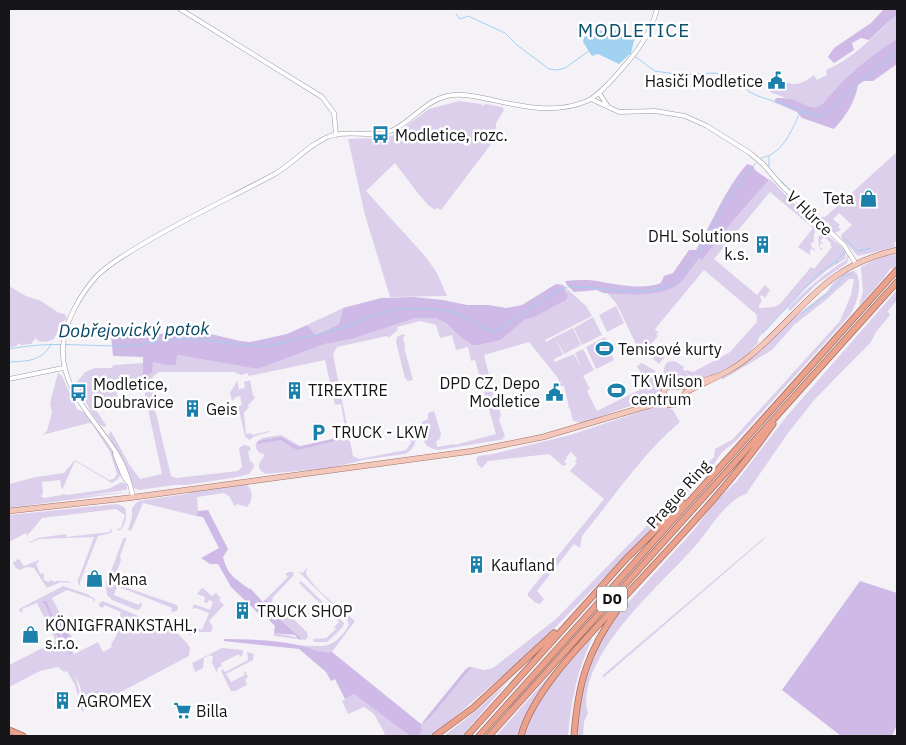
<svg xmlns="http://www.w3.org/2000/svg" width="906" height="745" viewBox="0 0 906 745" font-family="'IBM Plex Sans',sans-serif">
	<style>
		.green { fill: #dccfeb }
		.forest { fill: #cfb9e6 }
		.water { fill: #a1d1f0 }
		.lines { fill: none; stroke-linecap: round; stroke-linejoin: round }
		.stream { stroke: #a1d1f0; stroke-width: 1 }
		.minor-casing { stroke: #9b999e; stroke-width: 5 }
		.major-casing { stroke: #a17064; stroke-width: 6 }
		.highway-casing { stroke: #a17064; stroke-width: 7 }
		.minor { stroke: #fff; stroke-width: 4 }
		.major { stroke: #f4c7bb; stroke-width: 5 }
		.highway { stroke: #eca18d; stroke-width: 5.5 }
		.labels { text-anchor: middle; stroke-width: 5; stroke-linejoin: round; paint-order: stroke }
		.shield { fill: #fff; stroke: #5c5b5d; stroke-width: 1 }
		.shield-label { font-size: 15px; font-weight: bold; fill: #161517 }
		.poi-label { font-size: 16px; fill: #161517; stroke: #fff; text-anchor: start }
		.street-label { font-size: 16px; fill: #161517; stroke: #fff }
		.water-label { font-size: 18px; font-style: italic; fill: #074563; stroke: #fff }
		.quarter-label { font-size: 19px; letter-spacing: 1px; fill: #09516e; stroke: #fff }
	</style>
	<rect width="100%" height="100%" fill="#f4f2f7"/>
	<path class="green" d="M897 14V39C873 55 843 75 827 100 823 106 817 108 810 107L770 92 772 83 778 88 785 81C796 88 804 82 814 75L817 80 827 75 826 70C853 59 876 34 897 14Z
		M459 101 482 104 481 106 486 104 502 107 504 110 496 123 495 139 441 210 437 208 435 210 428 205 417 192 395 163 366 191 425 256 437 273 447 296 390 297 365 215 348 139 375 138 392 136 429 109Z
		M897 152V241L894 242 895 247 858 256 842 239 841 235 852 225 839 213 833 219 840 225 838 227 841 230 835 233 827 227 830 221 825 224 803 204 806 202 822 217H825Z
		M770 179 811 221 809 224 810 225 812 222 816 228 814 235V242L811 243 812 248 815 249V251L812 249 810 250V255L798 247 813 228 770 192 714 259 757 295 765 285 770 290 765 298 762 295 760 297 762 301 759 305V308L774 307 780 304 811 267 814 269 832 247 830 245 831 243 824 237 820 241 823 243 820 244V248H823L820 250 818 238 820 235 825 234 841 246 846 253 845 259 827 270 806 288 760 336 758 339V343C753 348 747 355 741 359 728 369 679 397 667 380 662 372 663 369 667 362L675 361 684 367 683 369 685 371 687 370 693 372 697 370 730 352 756 323 757 319 756 314 704 270 655 329 660 334 657 333 656 334 658 336 652 343 663 352 666 350 668 352 659 364 637 346 616 303 607 293H651L679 283 699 257 702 259 732 222Z
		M848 254 849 256 847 263 817 284 790 311 788 308C806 289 824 274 846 260Z
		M897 254V264L893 269 891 268 883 279 859 306 863 291 861 269 862 266 884 256Z
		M854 271 857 274C862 288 857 303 850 315L736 441 722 452 714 464 691 489 538 645 441 729 430 736H418L422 731 421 724 430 718 472 667 484 670 493 668 556 619 714 457 715 449 733 439 840 321 851 295 854 279H849L827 299 794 325 772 350 722 380V377L749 360 792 319 828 291C832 282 844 272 854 271Z
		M563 285 586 306 592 316 545 340 546 342 555 337 563 355 554 359 555 362 574 354 583 371 575 353 583 349 594 370 583 376 590 389 587 391 597 411 647 386 637 366 642 363 654 370 659 376 656 377 657 379 659 378 663 388 659 396 582 423 574 421 590 417 573 421 570 409 567 407H569L564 386H560L558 378 529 342 484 355 494 394 492 395 495 407 499 408 501 416 499 420 505 436 502 438 505 439 439 450C425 449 421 438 419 426L422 422 428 419V413L434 411 441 434 439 440 436 441 437 447 454 444 455 445 496 434 475 360 471 361 468 347 456 350 452 335 440 338 436 325 420 321 397 327 398 330 388 338 387 336 337 347 333 354 353 456 359 459 406 450 411 443 409 434 411 430 415 433C417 443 414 449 405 454L368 459 330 468 266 474C255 468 259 463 264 456V454C258 453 255 449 256 443L262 438 281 435 300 446 341 437 346 433 341 404 335 405 325 360 249 376 247 373 241 375 234 372H159L153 376V394L155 409 171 476 176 478 238 471 242 467 239 448 244 445 249 446 251 449 248 452 250 461 253 463 254 467 249 474 237 477 187 485H174L139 490 134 488 124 465 108 435 111 431 129 464 140 479 162 474 142 381 115 386 118 399 116 401 103 404 101 402 99 394 94 395 96 404 94 407 106 425 105 427 100 425 92 414 76 383 85 372 95 368H112L113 365 143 363 144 380 153 362 166 365 177 355 258 369 325 344 352 339 416 318H435L446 323 458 335 472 345H479L501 340 524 320 532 318 567 292Z
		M9 286 26 296 41 301 59 313 65 314 67 319 62 322 54 339 46 342 38 341 36 338 31 344 21 345 19 343 16 346 9 348Z
		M897 290V300L888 311 890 315 876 332 871 342 815 399 788 433 746 494C724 502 711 528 696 545 663 582 618 620 596 665 589 678 583 700 588 713L584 722 583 736H575L580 696 594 650 614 618 693 531 716 501 736 482 786 417Z
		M616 306 624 323 607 332 599 315Z
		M343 308 339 324 314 335 307 325Z
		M593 317 602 335 582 345 574 328Z
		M573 328 581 345 564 354 555 337Z
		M403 334 406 336 403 337 405 347H404L413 380 408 381 405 378 396 342 397 337Z
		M605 337 609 344 607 346 614 360 596 369 586 347Z
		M58 373 62 376 77 409 87 414 106 441 114 454 121 473 118 479 112 483 75 461 62 490 60 480 42 482 43 494 41 496 44 498 62 495V494L67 495 108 489 122 482 127 485V489L125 491V490L78 497 124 492 121 493 9 508V484L36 477 64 473 75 460 109 480 114 479 117 474 110 452 92 424 89 423 42 435 47 431 52 412 50 403Z
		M250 380 253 395 255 398 248 405 249 407 244 413 246 434 251 433 252 435 269 431V432L255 436 249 440 245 436 238 406 242 405 240 396 236 397 232 401 233 405 230 393 237 381 239 389 245 388 244 382Z
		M663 404 673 410 680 422C642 454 614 497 582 536L580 548 574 544 537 591 544 599 540 604 536 603 528 596V593L604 499 570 471 577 463 575 461 577 458 571 452 566 457 567 458 564 462 567 464 563 466 549 454 488 461 482 468 478 465 476 458 479 456 493 454 570 435Z
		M246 484C254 491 253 500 247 507L236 504 235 507 229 496 224 493 197 497 198 511 196 516 143 503 131 531 128 530 132 517V508L138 501 186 494 194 491Z
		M117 504 124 507C129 515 125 526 119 531L117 529 121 528 125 515 116 509 42 518 27 536 30 542 38 538 66 534V537L110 532V529L112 530 111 533 98 536 80 582V586L78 583V580L94 537 39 539 30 543 26 533 9 542V529L10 528 9 515Z
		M766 536 763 540 603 678V675Z
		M127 537 120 556 121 560 113 583 177 605 178 608 177 611 171 612 172 608 117 586 114 595 139 605 140 602 142 605 140 609 137 610 112 600 107 595 106 584 123 539Z
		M19 559 24 566 39 560V562L36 563 40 574 44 573V580L49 582 50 580 55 582 56 581H67L73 583 61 582 47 588 34 568 27 567 19 570 16 568 13 563 14 561 16 562V560Z
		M307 567 306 574C316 591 340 608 355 621L332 652 323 653 300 645C325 647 334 649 349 625L347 619 298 571 303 573Z
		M289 572H293L294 575 273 597 272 601 279 609H283L307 632 308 637 305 640 274 636V633H276L301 638 270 609 269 602 266 599 288 577 285 574Z
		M301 581 344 623 343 627 327 642H314L313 639 326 638 336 629 334 627 339 622 299 583Z
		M63 586 87 594 95 599 93 603V599L67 590 52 598 72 637 67 640 74 654 98 642 103 652 112 647 111 644 117 635 115 630 121 612 104 605 103 608 99 606V603L103 601 176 632 187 643 190 648 189 656 96 705C81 706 82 686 76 677L84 711 83 712 76 701 79 699 75 685 67 671 64 672 58 667 40 671 9 687V665L56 641 37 603 22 609 23 612H20L19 609Z
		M203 588 212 596 216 593 221 598 219 600 224 605 209 621 213 627 211 632H199L190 635 182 628 181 621 184 619H188L189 620 185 621 183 627 194 631 196 627 202 630 209 613 196 608 192 609 194 604 210 610 213 602 209 600 207 603 204 602 205 597 197 594 201 589Z
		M591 638 592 639C577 670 571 702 568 736H523C537 697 564 669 591 638Z
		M222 648 243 650V654L240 657 239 654 221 663 222 666 218 668 217 673 212 663 213 657 210 655 204 658 203 668 195 672 192 663Z
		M573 649 574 650C552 677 530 702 519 736H496Z
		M247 652 254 654 253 660 226 674 231 682 245 675 244 672 245 671 248 677 245 679 247 685 235 691H231L221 671 223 669 225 672 248 660Z
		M507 683 462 736H444L471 715Z
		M354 694 410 736H381L385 734 374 714 364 707 348 714 342 701Z"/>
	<path class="forest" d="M884 9H897V14L869 40 861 38 852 43 854 50 834 63 828 57 834 48 871 23Z
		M897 39V64L873 81H864L858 85C855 102 846 116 834 129L802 118 797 112 774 102 776 98C781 98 787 98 791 99 799 101 809 109 817 107 824 105 826 99 831 94 849 72 873 54 897 39Z
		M747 164 753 166 755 170 769 180 732 222 702 260 699 258C693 265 687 276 680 283 660 299 626 294 603 293L597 290 574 292 567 285 565 281C577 280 590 279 602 282 620 285 643 290 661 283L664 276 673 273 689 250H696C713 221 725 189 747 164Z
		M556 284 563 285 568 296 566 300 532 318 524 320 501 340 479 345H472L458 335 446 323 435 318H416L352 339 325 344 258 369 177 355 176 365H166L153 362 152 372 143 380V357L113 356 111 335 133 332 161 334 190 329 240 341 250 342 287 334 307 325 315 335 339 324 343 308 381 298 414 297 443 300 467 305H488L506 308 522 305Z
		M281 437 299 447 337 438 338 440 298 450 293 448 281 440 257 444 258 441Z
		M208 510 228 549 223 557C228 576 234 577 249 589L250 588 263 602 266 599 269 602 270 610 301 638 300 640 295 635 274 633 275 626 261 612 259 614 231 587 218 564H210L201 558 219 548 203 517 196 516 198 511Z
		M860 581 897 593V725L892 736H841L782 690Z
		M42 601H47L48 605 63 643 62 636 64 631 55 619 58 616H60L69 635 66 640 72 653 70 655 64 646 65 651 61 649C58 634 51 612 42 601Z
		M224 639C249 639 274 640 298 645 310 647 319 654 332 652L421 724 465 670 469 667H472L430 718 421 724 422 731 418 736H410L354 694 345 699 335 679 331 681 326 672 299 649 224 641Z"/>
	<path class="water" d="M614 30 623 31 635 37 631 53 619 64 598 54 592 56 583 42 584 37 595 31Z"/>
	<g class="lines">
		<path class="stream" d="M456 14 460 19 468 16 505 33 517 45 549 69 557 70 565 68 589 51
			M630 53 655 71 682 75 714 73 726 75 750 92 758 96 807 112
			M761 158C783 154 791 131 800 113L807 112 823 117 862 80 897 51
			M769 166V156
			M781 181 825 223
			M828 226 834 231
			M843 238 847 241
			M848 242 858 251 871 248
			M837 263 836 261 843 254 844 251
			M569 287C600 286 633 296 664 288 689 281 716 218 730 196 738 185 746 173 756 163
			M801 314 830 292 844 276 852 274
			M763 333 817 275 836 261
			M9 349C48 341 81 346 120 346 144 346 168 338 193 339 218 340 244 347 269 346 295 339 322 334 348 326 366 320 383 310 403 309 425 308 450 308 470 319 480 324 485 333 497 330L557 291 567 287
			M9 362C26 361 42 362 51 344"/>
		<defs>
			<path id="minor" d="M180 9 322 97 334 113 336 135
				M599 93 607 105
				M591 99 619 112 655 111 685 116 707 126 750 153 763 164 781 185 844 245 856 264
				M9 379 63 368
				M115 454 124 477 128 482
				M133 497C130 482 125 467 117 454 96 420 60 389 63 347 64 323 80 295 96 277 107 265 122 257 136 248 180 221 228 199 273 175 293 164 309 144 330 136 350 129 374 139 393 130 412 121 425 101 447 96 461 93 474 96 488 99 520 106 554 115 587 101 596 97 604 88 611 81 631 59 650 38 657 9"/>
			<path id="major" d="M718 376 684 387 669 386 664 390 663 398 669 405 678 404C683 399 682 394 688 391 710 380 733 371 751 355 804 311 823 266 897 250
				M647 403 662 395
				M9 511 128 498 473 451 543 437 664 401"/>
			<path id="highway" d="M9 730 23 736
				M435 736 473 708 554 633
				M467 736 626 559 683 503
				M479 736 897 270
				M489 736 897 282
				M521 736C533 690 587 638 619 603 672 545 728 488 773 424
				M574 736C578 683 587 652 618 609"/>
		</defs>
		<use href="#minor" class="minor-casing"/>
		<use href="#major" class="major-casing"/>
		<use href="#highway" class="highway-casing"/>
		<use href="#minor" class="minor"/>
		<use href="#major" class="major"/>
		<use href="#highway" class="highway"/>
	</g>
	<defs>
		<symbol id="civic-bare" viewBox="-9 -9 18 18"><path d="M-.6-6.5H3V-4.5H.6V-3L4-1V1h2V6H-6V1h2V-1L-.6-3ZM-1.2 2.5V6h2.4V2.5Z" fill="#1b80ab" stroke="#fff" stroke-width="2.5" paint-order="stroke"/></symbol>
		<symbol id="bus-bare" viewBox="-9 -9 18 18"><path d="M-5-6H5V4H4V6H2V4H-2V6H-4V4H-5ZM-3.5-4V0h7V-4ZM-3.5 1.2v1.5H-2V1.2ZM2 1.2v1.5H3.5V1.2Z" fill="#1b80ab" stroke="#fff" stroke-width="2.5" paint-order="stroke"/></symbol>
		<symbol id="shop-bare" viewBox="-9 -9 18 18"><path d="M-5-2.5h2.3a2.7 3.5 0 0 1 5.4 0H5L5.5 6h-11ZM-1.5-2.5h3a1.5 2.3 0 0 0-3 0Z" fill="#1b80ab" stroke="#fff" stroke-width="2.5" paint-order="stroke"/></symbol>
		<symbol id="building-bare" viewBox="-9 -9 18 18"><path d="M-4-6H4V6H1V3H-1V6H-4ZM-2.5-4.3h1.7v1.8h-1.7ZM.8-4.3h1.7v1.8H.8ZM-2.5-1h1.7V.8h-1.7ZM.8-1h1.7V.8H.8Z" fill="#1b80ab" stroke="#fff" stroke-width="2.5" paint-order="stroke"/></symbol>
		<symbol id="stadium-bare" viewBox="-9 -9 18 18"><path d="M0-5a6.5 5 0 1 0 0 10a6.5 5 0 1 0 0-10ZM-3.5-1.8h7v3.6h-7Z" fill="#1b80ab" stroke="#fff" stroke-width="2.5" paint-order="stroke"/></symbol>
		<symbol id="parking-bare" viewBox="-9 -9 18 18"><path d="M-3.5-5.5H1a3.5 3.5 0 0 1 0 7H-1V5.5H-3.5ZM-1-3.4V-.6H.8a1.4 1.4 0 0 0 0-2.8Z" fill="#1b80ab" stroke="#fff" stroke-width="2.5" paint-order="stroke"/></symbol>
		<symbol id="supermarket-bare" viewBox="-9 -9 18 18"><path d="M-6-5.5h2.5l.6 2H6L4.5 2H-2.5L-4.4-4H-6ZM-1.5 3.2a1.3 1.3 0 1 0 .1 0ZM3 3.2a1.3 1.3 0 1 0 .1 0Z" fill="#1b80ab" stroke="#fff" stroke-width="2.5" paint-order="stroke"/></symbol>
	</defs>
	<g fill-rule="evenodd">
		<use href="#civic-bare" x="764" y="68" width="25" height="25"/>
		<use href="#bus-bare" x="368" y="122" width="25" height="25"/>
		<use href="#shop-bare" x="856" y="186" width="25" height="25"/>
		<use href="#building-bare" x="750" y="232" width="25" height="25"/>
		<use href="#stadium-bare" x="592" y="336" width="25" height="25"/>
		<use href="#building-bare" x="282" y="378" width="25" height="25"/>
		<use href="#stadium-bare" x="604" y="378" width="25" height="25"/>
		<use href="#civic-bare" x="542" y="380" width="25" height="25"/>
		<use href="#bus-bare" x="66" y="380" width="25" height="25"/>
		<use href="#building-bare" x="180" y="396" width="25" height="25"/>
		<use href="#parking-bare" x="306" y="420" width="25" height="25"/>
		<use href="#building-bare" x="464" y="552" width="25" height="25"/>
		<use href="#shop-bare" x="82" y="566" width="25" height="25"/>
		<use href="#building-bare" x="230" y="598" width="25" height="25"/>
		<use href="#shop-bare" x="18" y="622" width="25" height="25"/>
		<use href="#building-bare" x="50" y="688" width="25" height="25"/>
		<use href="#supermarket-bare" x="170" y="698" width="25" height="25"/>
	</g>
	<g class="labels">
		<rect class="shield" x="597" y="586.5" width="30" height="25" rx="4"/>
		<g class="shield-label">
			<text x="612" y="604">D0</text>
		</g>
		<g class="poi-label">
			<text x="763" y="87" text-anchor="end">Hasiči Modletice</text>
			<text x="395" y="141">Modletice, rozc.</text>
			<text x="854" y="204" text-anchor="end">Teta</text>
			<text x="749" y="242" text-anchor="end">DHL Solutions<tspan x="749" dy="18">k.s.</tspan></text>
			<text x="618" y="355">Tenisové kurty</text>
			<text x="631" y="387">TK Wilson<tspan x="631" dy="18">centrum</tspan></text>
			<text x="540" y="389" text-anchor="end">DPD CZ, Depo<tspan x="540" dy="18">Modletice</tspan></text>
			<text x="93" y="390">Modletice,<tspan x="93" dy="18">Doubravice</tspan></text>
			<text x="308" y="396">TIREXTIRE</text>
			<text x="206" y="415">Geis</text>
			<text x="332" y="438">TRUCK - LKW</text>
			<text x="491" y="571">Kaufland</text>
			<text x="108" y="585">Mana</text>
			<text x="257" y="617">TRUCK SHOP</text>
			<text x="45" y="631">KÖNIGFRANKSTAHL,<tspan x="45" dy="18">s.r.o.</tspan></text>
			<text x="77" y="707">AGROMEX</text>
			<text x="196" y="717">Billa</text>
		</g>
		<g class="street-label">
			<text transform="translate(810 213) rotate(44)" y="6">V Hůrce</text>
			<text transform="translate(678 494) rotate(-48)" y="6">Prague Ring</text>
		</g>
		<g class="water-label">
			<text transform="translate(134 330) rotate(-1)" y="6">Dobřejovický potok</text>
		</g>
		<g class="quarter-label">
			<text x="634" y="37">MODLETICE</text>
		</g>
	</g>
	<rect width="906" height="745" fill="none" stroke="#161517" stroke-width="20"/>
</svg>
